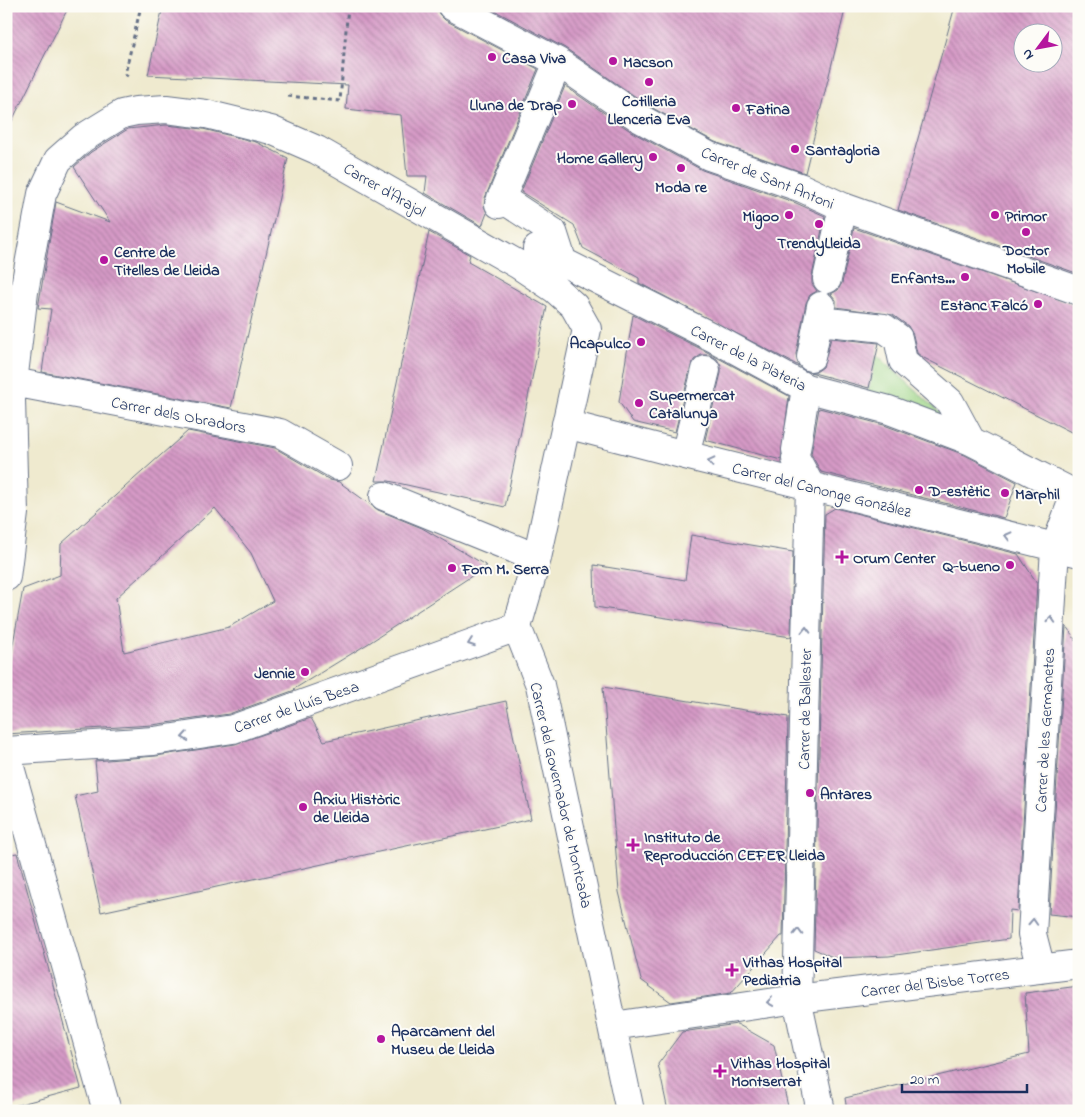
<svg xmlns="http://www.w3.org/2000/svg" width="1085" height="1117" viewBox="0 0 1085 1117" font-family="'Indie Flower',sans-serif">
	<style>
		.green { fill: #9dd486; stroke: #5c8272 }
		.building { fill: url(#building-back-hatch); fill-rule: evenodd }
		.lines { fill: none; stroke-linecap: round; stroke-linejoin: round }
		.minor-casing { stroke: #657086; stroke-width: 30 }
		.path { stroke: #657086; stroke-width: 3; stroke-dasharray: 4 4; stroke-linecap: butt }
		.minor { stroke: #fff; stroke-width: 28 }
		.oneway { stroke: #8d97ae }
		.poi-dot { fill: #b5179e; stroke: #fdfcf7; stroke-width: 2 }
		.labels { text-anchor: middle; stroke-width: 4; stroke-linejoin: round; paint-order: stroke }
		.poi-label { font-size: 16px; font-weight: bold; fill: #1b2f5e; stroke: #fdfcf7; text-anchor: start }
		.street-label { font-size: 16px; fill: #1b2f5e; stroke: #fdfcf7 }
	</style>
	<defs>
		<pattern id="building-back-hatch" width="6" height="6" patternUnits="userSpaceOnUse" patternTransform="scale(1.25)"><rect width="6" height="6" fill="#d69ac6"/><path d="M-1 5l2 2M0 0l6 6M5-1l2 2" fill="none" stroke="#ad7ea4"/></pattern>
	</defs>
	<rect width="100%" height="100%" fill="#fdfcf7"/>
	<filter id="ink" filterUnits="userSpaceOnUse"><feTurbulence type="fractalNoise" baseFrequency=".02" numOctaves="2"/><feDisplacementMap in="SourceGraphic" scale="10" xChannelSelector="R" yChannelSelector="G"/><feConvolveMatrix kernelMatrix="1 2 1 2 8 2 1 2 1" color-interpolation-filters="sRGB"/></filter>
	<filter id="wash" filterUnits="userSpaceOnUse"><feTurbulence type="fractalNoise" baseFrequency=".0096" numOctaves="4" result="noise"/><feDisplacementMap in="SourceGraphic" scale="20" xChannelSelector="R" yChannelSelector="G"/><feGaussianBlur stdDeviation="1.12" result="paint"/><feColorMatrix in="noise" values="0 0 0 0 0 0 0 0 0 0 0 0 0 0 0 0 0 1.4 0 .05"/><feComposite in="paint" operator="in"/></filter>
	<g filter="url(#wash)">
		<rect width="100%" height="100%" fill="#efeacf"/>
		<path class="green" d="M876 354 958 429 867 395Z"/>
		<g id="blocks">
			<path class="building" d="M6 6H69L6 133Z
				M163 6H436L439 14 445 20 538 69 485 198 484 206 487 213 482 226 425 193 427 176H407L401 115 346 109 348 85 148 75Z
				M486 6H846L805 173 715 142 649 106 565 48Z
				M955 6H1079V274L898 210ZM1022 32H1052V62H1022Z
				M565 86 632 132 702 170 796 203 825 216 812 276V284L817 291 810 295 806 303 796 354 799 366 639 283V278L583 248 574 225 521 192Z
				M166 125 203 129 256 142 288 158 231 408 42 372 51 309 38 308 56 202 110 222 74 167 91 152 128 129Z
				M854 228 1079 306V436L922 357 917 353 913 335 908 326 893 315 836 307V300L831 294 838 290 842 283Z
				M429 232 470 255 468 262 547 307 505 507 389 481H376Z
				M633 315 707 352 789 396 781 460 705 440 721 373V366L717 359 710 355H701L694 360 691 366 675 432 633 422 619 402Z
				M831 338 879 343 869 388 810 372H816L823 367Z
				M819 408 884 425 965 455 1017 482 1004 518 821 472 811 454Z
				M188 431 275 448 330 480 339 482 378 510 422 528 487 566 369 643 294 689 295 690 229 714 152 725 6 734V682L23 589 60 575 61 544ZM215 508 251 553 273 601 229 627 124 652 116 598Z
				M835 508 1018 554 1037 583 1018 911 1010 910 1009 939 889 956 835 958 814 949 825 514Z
				M691 535 793 552 791 637 595 607 594 565 685 580Z
				M1066 626 1079 645V917L1049 914Z
				M603 687 788 717 783 936H781L731 993 671 1002 641 980 619 892Z
				M506 701 531 819 101 912 75 796 98 791 95 761 156 756 235 744 311 718 324 741Z
				M17 853 81 1088 6 1108V855Z
				M1079 986V1111H847L845 1098 1029 1054 1025 993Z
				M737 1024 774 1045 789 1111H668L658 1064 682 1032Z"/>
		</g>
	</g>
	<g filter="url(#ink)">
		<use href="#blocks" fill-opacity="0" stroke="#657086" stroke-width="1"/>
		<g class="lines">
			<defs>
				<path id="minor" d="M452 6 558 62 641 119 709 156 802 188 843 207 1079 291
					M501 198 553 232 563 263
					M499 204 558 62
					M537 249 714 338 806 388 889 410 971 441 1075 494 1055 548 1032 934 1041 969
					M827 279 843 207
					M819 321 884 328 898 338 903 361 950 402 971 441
					M811 357 821 306
					M13 382 280 433 338 466
					M566 424 685 455 1079 553
					M796 450 806 388
					M685 455 706 370
					M796 459 810 485 797 999 821 1111
					M384 496 537 558
					M6 577 14 513 11 399 24 292 42 194 58 160 83 138 122 114 136 111 166 109 206 114 271 130 317 150 519 265 555 289 574 306 587 329 537 558 517 627 540 685 630 1111
					M6 751 154 741 233 729 517 627
					M6 753 107 1111
					M613 1026 797 999 1079 964"/>
			</defs>
			<use href="#minor" class="minor-casing"/>
			<path class="path" d="M128 76 125 74 141 6
				M288 96 340 101 348 6"/>
			<use href="#minor" class="minor"/>
		</g>
		<defs><path id="oneway-chevron" d="M-2-3.5L2.5 0L-2 3.5" fill="none" stroke-width="1.6" stroke-linecap="round" stroke-linejoin="round" transform="scale(1.25)"/></defs>
		<g class="oneway">
			<use href="#oneway-chevron" transform="translate(711 462) rotate(-167)"/>
			<use href="#oneway-chevron" transform="translate(1008 536) rotate(-166)"/>
			<use href="#oneway-chevron" transform="translate(1051 620) rotate(-87)"/>
			<use href="#oneway-chevron" transform="translate(806 630) rotate(-89)"/>
			<use href="#oneway-chevron" transform="translate(471 643) rotate(160)"/>
			<use href="#oneway-chevron" transform="translate(185 737) rotate(171)"/>
			<use href="#oneway-chevron" transform="translate(1033 922) rotate(-87)"/>
			<use href="#oneway-chevron" transform="translate(798 932) rotate(-89)"/>
			<use href="#oneway-chevron" transform="translate(770 1002) rotate(172)"/>
		</g>
	</g>
	<g class="poi-dot">
		<circle cx="492" cy="57" r="5"/>
		<circle cx="613" cy="61" r="5"/>
		<circle cx="649" cy="82" r="5"/>
		<circle cx="572" cy="104" r="5"/>
		<circle cx="736" cy="108" r="5"/>
		<circle cx="795" cy="149" r="5"/>
		<circle cx="653" cy="157" r="5"/>
		<circle cx="681" cy="168" r="5"/>
		<circle cx="789" cy="215" r="5"/>
		<circle cx="995" cy="215" r="5"/>
		<circle cx="819" cy="224" r="5"/>
		<circle cx="1026" cy="232" r="5"/>
		<circle cx="104" cy="260" r="5"/>
		<circle cx="965" cy="277" r="5"/>
		<circle cx="1038" cy="304" r="5"/>
		<circle cx="641" cy="342" r="5"/>
		<circle cx="639" cy="403" r="5"/>
		<circle cx="919" cy="490" r="5"/>
		<circle cx="1005" cy="493" r="5"/>
		<path d="M839.5 549.5h5v5h5v5h-5v5h-5v-5h-5v-5h5z"/>
		<circle cx="1010" cy="565" r="5"/>
		<circle cx="452" cy="568" r="5"/>
		<circle cx="305" cy="672" r="5"/>
		<circle cx="810" cy="793" r="5"/>
		<circle cx="303" cy="807" r="5"/>
		<path d="M630.5 837.5h5v5h5v5h-5v5h-5v-5h-5v-5h5z"/>
		<path d="M729.5 962.5h5v5h5v5h-5v5h-5v-5h-5v-5h5z"/>
		<circle cx="381" cy="1039" r="5"/>
		<path d="M717.5 1063.5h5v5h5v5h-5v5h-5v-5h-5v-5h5z"/>
	</g>
	<g class="labels">
		<g class="poi-label">
			<text x="502" y="63">Casa Viva</text>
			<text x="623" y="67">Macson</text>
			<text x="649" y="106" text-anchor="middle">Cotilleria<tspan x="649" dy="18">Llenceria Eva</tspan></text>
			<text x="562" y="110" text-anchor="end">Lluna de Drap</text>
			<text x="746" y="114">Fatina</text>
			<text x="805" y="155">Santagloria</text>
			<text x="643" y="163" text-anchor="end">Home Gallery</text>
			<text x="681" y="192" text-anchor="middle">Moda re</text>
			<text x="779" y="221" text-anchor="end">Migoo</text>
			<text x="1005" y="221">Primor</text>
			<text x="819" y="248" text-anchor="middle">TrendyLleida</text>
			<text x="1026" y="255" text-anchor="middle">Doctor<tspan x="1026" dy="18">Mobile</tspan></text>
			<text x="114" y="257">Centre de<tspan x="114" dy="18">Titelles de Lleida</tspan></text>
			<text x="955" y="283" text-anchor="end">Enfants...</text>
			<text x="1028" y="310" text-anchor="end">Estanc Falcó</text>
			<text x="631" y="348" text-anchor="end">Acapulco</text>
			<text x="649" y="400">Supermercat<tspan x="649" dy="18">Catalunya</tspan></text>
			<text x="929" y="496">D-estètic</text>
			<text x="1015" y="499">Marphil</text>
			<text x="853" y="563">Orum Center</text>
			<text x="1000" y="571" text-anchor="end">Q-bueno</text>
			<text x="462" y="574">Forn M. Serra</text>
			<text x="295" y="678" text-anchor="end">Jennie</text>
			<text x="820" y="799">Antares</text>
			<text x="313" y="804">Arxiu Històric<tspan x="313" dy="18">de Lleida</tspan></text>
			<text x="644" y="842">Instituto de<tspan x="644" dy="18">Reproducción CEFER Lleida</tspan></text>
			<text x="743" y="967">Vithas Hospital<tspan x="743" dy="18">Pediatria</tspan></text>
			<text x="391" y="1036">Aparcament del<tspan x="391" dy="18">Museu de Lleida</tspan></text>
			<text x="731" y="1068">Vithas Hospital<tspan x="731" dy="18">Montserrat</tspan></text>
		</g>
		<g class="street-label">
			<text transform="translate(768 177) rotate(22)" y="6">Carrer de Sant Antoni</text>
			<text transform="translate(385 189) rotate(30)" y="6">Carrer d'Arajol</text>
			<text transform="translate(749 357) rotate(27)" y="6">Carrer de la Plateria</text>
			<text transform="translate(179 414) rotate(11)" y="6">Carrer dels Obradors</text>
			<text transform="translate(822 489) rotate(14)" y="6">Carrer del Canonge González</text>
			<text transform="translate(296 706) rotate(-19)" y="6">Carrer de Lluís Besa</text>
			<text transform="translate(804 709) rotate(-89)" y="6">Carrer de Ballester</text>
			<text transform="translate(1044 730) rotate(-87)" y="6">Carrer de les Germanetes</text>
			<text transform="translate(562 795) rotate(77)" y="6">Carrer del Governador de Montcada</text>
			<text transform="translate(935 982) rotate(-7)" y="6">Carrer del Bisbe Torres</text>
		</g>
	</g>
	<rect width="1085" height="1117" fill="none" stroke="#fdfcf7" stroke-width="25"/>
	<g transform="translate(1038 48) rotate(238)"><circle r="24" fill="#fdfcf7" stroke="#a3aaba"/>
	<path d="M0-4L9 19L0 12L-9 19Z" fill="#b5179e"/>
	<text y="-8" font-size="14" font-weight="bold" text-anchor="middle" fill="#1b2f5e">N</text>
	</g>
	<path d="M902 1084v8h125v-8" fill="none" stroke="#1b2f5e" stroke-width="2.5"/>
	<text x="910" y="1084" font-size="15" fill="#1b2f5e" stroke="#fdfcf7" stroke-width="4" paint-order="stroke">20 m</text>
</svg>
